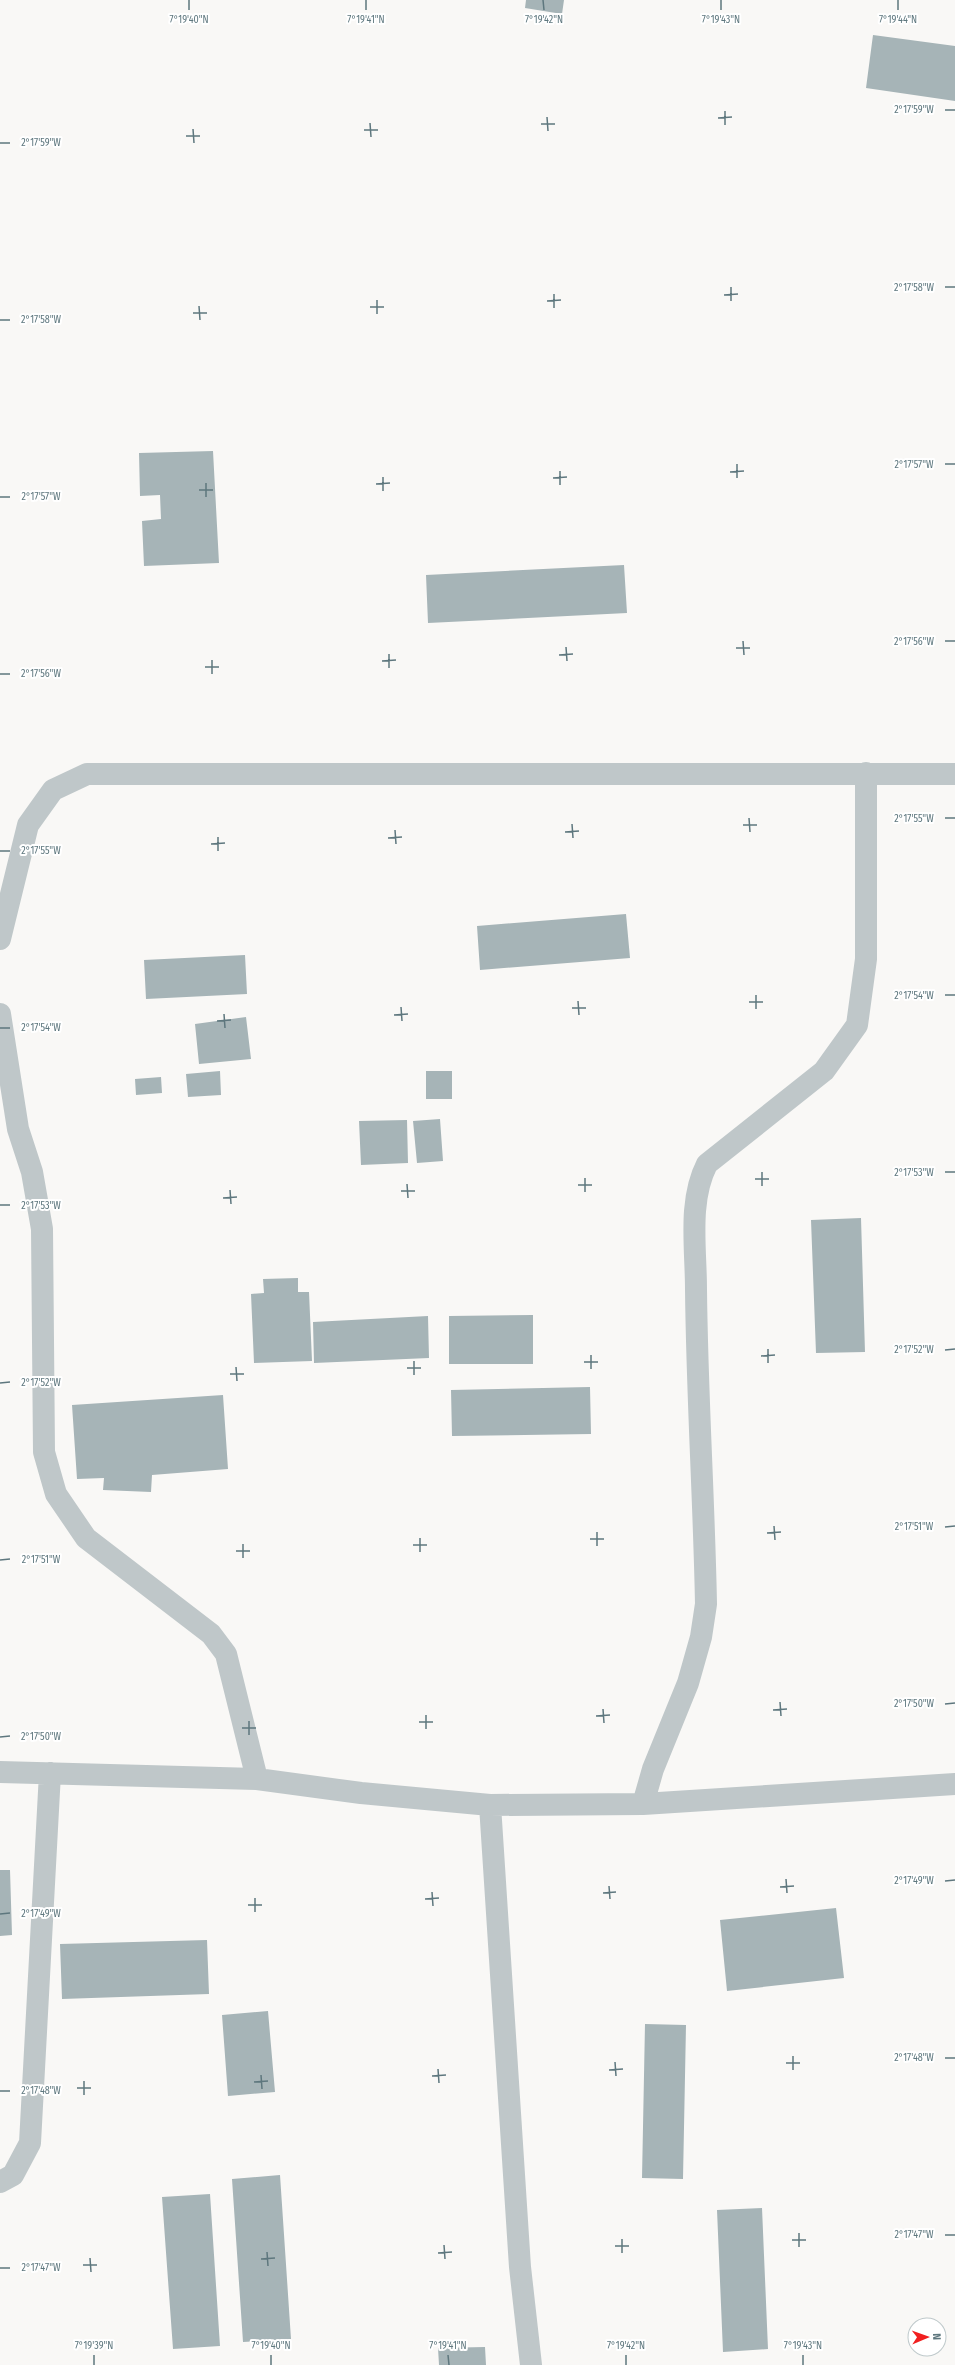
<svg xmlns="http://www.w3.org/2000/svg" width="955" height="2365" viewBox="0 0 955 2365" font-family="'Fira Sans Condensed',sans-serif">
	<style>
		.building { fill: #a6b4b7 }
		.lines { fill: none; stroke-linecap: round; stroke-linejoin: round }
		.minor { stroke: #bfc7c9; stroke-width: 22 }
		.ticks { fill: none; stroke: #5e777e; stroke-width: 1.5 }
		.ticks-label { font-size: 10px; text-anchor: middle; fill: #5e777e; stroke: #fff; stroke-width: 4; stroke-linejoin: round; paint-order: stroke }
	</style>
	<rect width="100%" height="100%" fill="#f9f8f6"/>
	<path class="building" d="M526 0H564L562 14 525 8Z
		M873 35 955 46V101L866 88Z
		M213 451 219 563 144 566 142 521 161 519 160 495 140 496 139 453Z
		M624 565 627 613 428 623 426 575Z
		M626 914 630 958 480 970 477 926Z
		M245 955 247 994 146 999 144 960Z
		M246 1017 251 1059 199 1064 195 1024Z
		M220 1071 221 1095 188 1097 186 1074Z
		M426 1071H452V1099H426Z
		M161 1077 162 1093 136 1095 135 1079Z
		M440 1119 443 1161 417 1163 413 1121Z
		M407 1120 408 1163 361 1165 359 1121Z
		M861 1218 865 1352 816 1353 811 1220Z
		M298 1278V1292H309L312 1361 254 1363 251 1294 264 1293 263 1279Z
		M533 1315V1364H449V1316Z
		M428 1316 429 1358 314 1363 313 1322Z
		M590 1387 591 1434 452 1436 451 1390Z
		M223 1395 228 1469 152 1475 151 1492 103 1490 104 1478 77 1479 72 1405Z
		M0 1870H10L12 1935 0 1936Z
		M836 1908 844 1978 727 1991 720 1920Z
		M207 1940 209 1994 62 1999 60 1944Z
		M268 2011 275 2092 228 2096 222 2015Z
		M645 2024 686 2025 683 2179 642 2178Z
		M280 2175 291 2339 243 2342 232 2179Z
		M210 2194 220 2346 173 2349 162 2197Z
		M762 2208 768 2349 723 2352 717 2210Z
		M485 2347 486 2365H439L438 2348Z"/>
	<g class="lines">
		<path class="minor" d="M0 939 28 825 53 790 87 774H955
			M0 1014 18 1129 32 1172 42 1229 44 1452 56 1494 86 1538 211 1634 226 1654 257 1779
			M0 1772 257 1779 361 1793 490 1805 643 1804 955 1784
			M643 1804 653 1769 688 1683 701 1637 706 1604C704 1499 697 1394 696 1289 696 1248 688 1201 707 1164L824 1071 857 1025 866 959V773
			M490 1805 520 2267 531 2365
			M0 2182 13 2175 30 2143 50 1773"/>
	</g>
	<path class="ticks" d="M189 0V10M366 0V10M543 0 544 10M721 0V10M898 0V10M945 110H955M725 111V125M547 117 548 131M718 118 732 117M370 123 371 137M541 124H555M193 129 194 143M364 130H378M186 136H200M0 143H10M731 287V301M945 287H955M554 294V308M724 295 738 294M377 300V314M547 301 561 300M199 306 200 320M370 307H384M193 313H207M0 320H10M737 464V478M945 464H955M560 471V485M730 472 744 471M383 477V491M553 478 567 477M206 483V497M376 484 390 483M199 490H213M0 497H10M743 641 744 655M945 641H955M566 647 567 661M736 648H750M389 654V668M559 655 573 654M212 660V674M382 661 396 660M205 667H219M0 674H10M749 818 750 832M945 818H955M572 824 573 838M743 825H757M395 830 396 844M565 832 579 831M218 837V851M388 838 402 837M211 844 225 843M0 851H10M756 995V1009M945 995H955M578 1001 579 1015M749 1002H763M401 1007 402 1021M572 1008H586M224 1014 225 1028M394 1015 408 1014M217 1021 231 1020M0 1028H10M762 1172V1186M945 1172H955M585 1178V1192M755 1179H769M407 1184 408 1198M578 1185H592M230 1190 231 1204M401 1191H415M223 1198 237 1197M0 1205H10M768 1349V1363M945 1350 955 1349M591 1355V1369M761 1356 775 1355M414 1361V1375M584 1362H598M236 1367 237 1381M407 1368H421M230 1374H244M0 1383 10 1382M774 1526 775 1540M945 1527 955 1526M597 1532V1546M767 1533 781 1532M420 1538V1552M590 1539H604M243 1544V1558M413 1545H427M236 1551H250M0 1560 10 1559M780 1702 781 1716M945 1704 955 1703M603 1709 604 1723M773 1710 787 1709M426 1715V1729M596 1716 610 1715M249 1721V1735M419 1722H433M242 1728H256M0 1737 10 1736M786 1879 787 1893M945 1881 955 1880M609 1886 610 1899M780 1887 794 1886M432 1892 433 1906M603 1893 616 1892M255 1898V1912M425 1899 439 1898M248 1905H262M0 1914 10 1913M793 2056V2070M945 2058H955M615 2062 616 2076M786 2063H800M438 2069 439 2083M609 2070 623 2069M261 2075 262 2089M432 2076 446 2075M84 2081V2095M254 2082 268 2081M77 2088H91M0 2091H10M799 2233V2247M945 2235H955M622 2239V2253M792 2240H806M444 2245 445 2259M615 2246H629M267 2252 268 2266M438 2253 452 2252M90 2258 91 2272M261 2259 275 2258M83 2265H97M0 2268H10M94 2355V2365M271 2355V2365M448 2355 449 2365M626 2355V2365M803 2355V2365"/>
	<g class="ticks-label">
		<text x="189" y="23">7°19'40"N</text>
		<text x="366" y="23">7°19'41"N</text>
		<text x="544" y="23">7°19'42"N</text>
		<text x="721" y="23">7°19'43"N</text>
		<text x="898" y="23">7°19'44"N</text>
		<text x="914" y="113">2°17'59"W</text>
		<text x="41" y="146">2°17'59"W</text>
		<text x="914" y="291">2°17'58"W</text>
		<text x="41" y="323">2°17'58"W</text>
		<text x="914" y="468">2°17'57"W</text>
		<text x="41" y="500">2°17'57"W</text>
		<text x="914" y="645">2°17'56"W</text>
		<text x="41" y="677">2°17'56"W</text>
		<text x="914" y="822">2°17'55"W</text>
		<text x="41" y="854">2°17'55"W</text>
		<text x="914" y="999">2°17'54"W</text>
		<text x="41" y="1031">2°17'54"W</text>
		<text x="914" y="1176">2°17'53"W</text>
		<text x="41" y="1209">2°17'53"W</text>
		<text x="914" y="1353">2°17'52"W</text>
		<text x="41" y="1386">2°17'52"W</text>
		<text x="914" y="1530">2°17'51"W</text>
		<text x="41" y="1563">2°17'51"W</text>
		<text x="914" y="1707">2°17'50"W</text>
		<text x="41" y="1740">2°17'50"W</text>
		<text x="914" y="1884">2°17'49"W</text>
		<text x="41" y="1917">2°17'49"W</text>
		<text x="914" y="2061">2°17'48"W</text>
		<text x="41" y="2094">2°17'48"W</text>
		<text x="914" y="2238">2°17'47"W</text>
		<text x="41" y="2271">2°17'47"W</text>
		<text x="94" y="2349">7°19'39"N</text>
		<text x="271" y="2349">7°19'40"N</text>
		<text x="448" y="2349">7°19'41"N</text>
		<text x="626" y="2349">7°19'42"N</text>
		<text x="803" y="2349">7°19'43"N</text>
	</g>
	<g transform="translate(927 2337) rotate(88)"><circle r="19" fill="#ffffff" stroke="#bfc9cb"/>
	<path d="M0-3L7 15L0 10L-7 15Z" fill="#f11f1f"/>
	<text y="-6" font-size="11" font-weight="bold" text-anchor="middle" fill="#5e777e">N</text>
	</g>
</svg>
